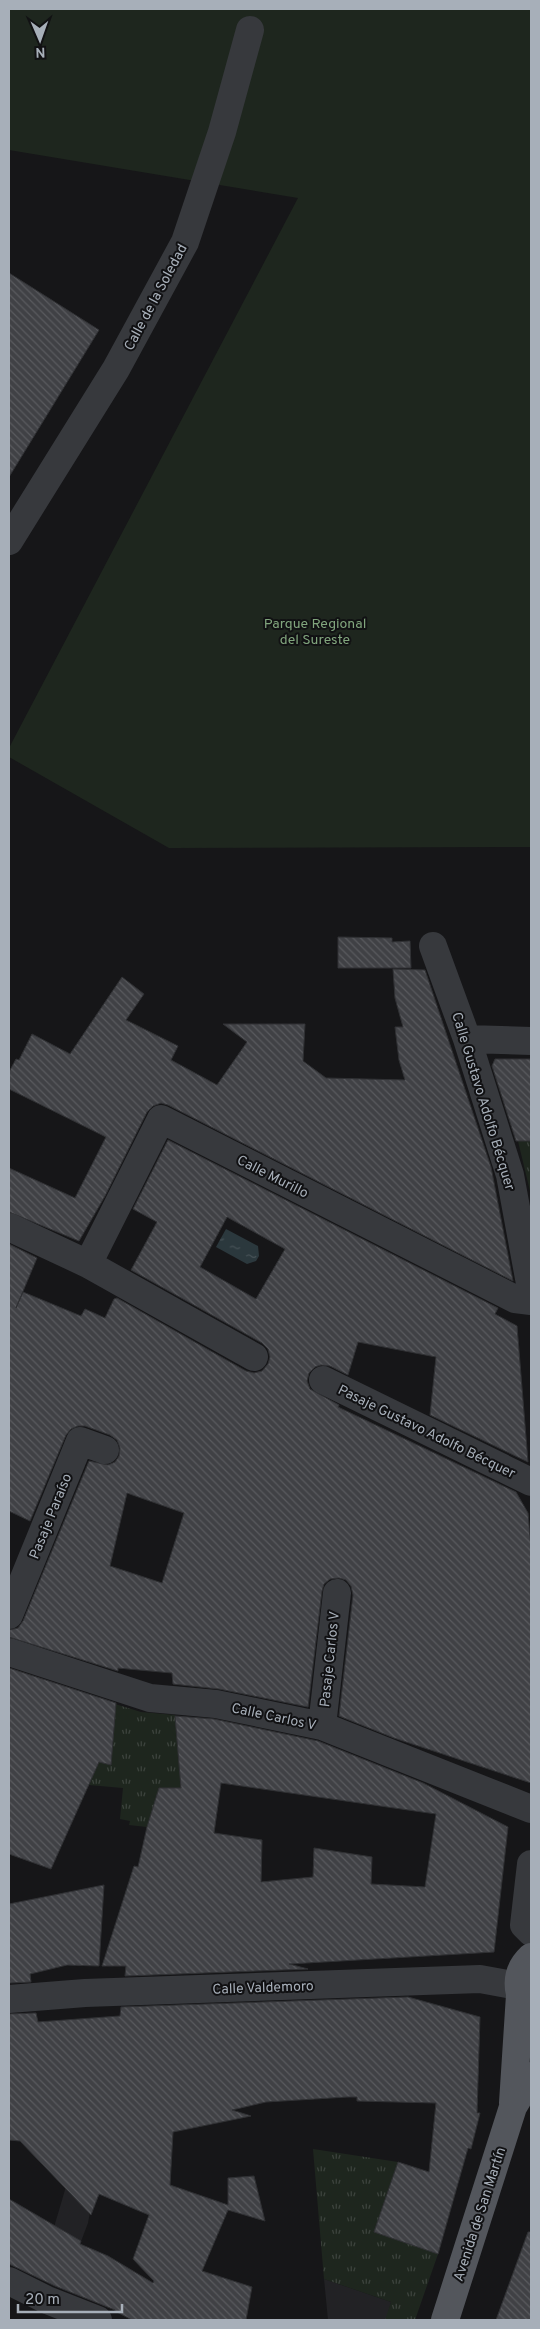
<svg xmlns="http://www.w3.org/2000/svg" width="540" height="2329" viewBox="0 0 540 2329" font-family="Overpass,sans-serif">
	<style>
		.built { fill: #222225 }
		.grass { fill: url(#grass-tufts) }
		.green { fill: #1e261e }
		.water { fill: url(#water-ripples) }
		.building { fill: url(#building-back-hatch); stroke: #303134; fill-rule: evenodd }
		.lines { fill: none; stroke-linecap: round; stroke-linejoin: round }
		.minor { stroke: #37393d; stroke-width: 28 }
		.major { stroke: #53565c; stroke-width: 28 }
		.labels { text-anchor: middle; stroke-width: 4; stroke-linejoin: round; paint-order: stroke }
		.street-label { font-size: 14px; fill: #a7afb9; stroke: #111113 }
		.park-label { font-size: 14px; fill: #81a57d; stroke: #111113 }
	</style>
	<defs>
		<pattern id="grass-tufts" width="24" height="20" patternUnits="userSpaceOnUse" patternTransform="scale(1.25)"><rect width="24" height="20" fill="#1e261e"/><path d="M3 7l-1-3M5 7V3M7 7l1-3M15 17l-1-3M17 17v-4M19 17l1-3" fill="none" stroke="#3c433d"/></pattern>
		<pattern id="water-ripples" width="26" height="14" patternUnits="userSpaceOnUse" patternTransform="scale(1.25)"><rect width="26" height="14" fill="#2b383d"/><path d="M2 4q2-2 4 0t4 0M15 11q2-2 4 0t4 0" fill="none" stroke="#475257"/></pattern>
		<pattern id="building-back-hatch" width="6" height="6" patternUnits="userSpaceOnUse" patternTransform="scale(1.25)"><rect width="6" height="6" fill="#404145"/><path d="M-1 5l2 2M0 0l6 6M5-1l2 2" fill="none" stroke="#595a5e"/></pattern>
	</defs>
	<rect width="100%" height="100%" fill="#161618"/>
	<path class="built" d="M75 2156 99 2164 88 2223 63 2289 39 2278Z
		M324 2279 391 2302 386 2320H328Z"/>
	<path class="grass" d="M518 1141H531V1195Z
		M115 1704 141 1712 175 1715 181 1788 159 1789 147 1827 129 1825 130 1821 120 1819 123 1788 89 1785 75 1779 79 1757 111 1765Z
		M313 2149 398 2162 374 2232 438 2254 415 2320H385L391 2302 324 2279Z"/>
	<path class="green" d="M9 9H531V847L169 848 9 757V748L298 198 9 150Z"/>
	<path class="water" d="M226 1229 258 1246 259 1256 256 1261 247 1264 216 1247Z"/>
	<path class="building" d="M9 273 99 330 9 477Z
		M338 937 392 938V942L410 941 411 968H338Z
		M393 969 425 970 491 1167 513 1281 168 1105 161 1103 153 1106 147 1112 105 1196 79 1241 9 1212V1168L75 1198 106 1137 9 1089V1072L16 1059 19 1060 32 1034 70 1054 122 977 144 994 126 1020 178 1046 171 1060 217 1085 247 1042 223 1024H305L303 1061 326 1078 405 1080 399 1060 395 1027H403L395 998Z
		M495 1059H531V1141H516L492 1066Z
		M168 1140 498 1308 495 1314 517 1326 528 1462 430 1415 436 1357 358 1342 348 1375 330 1366 321 1365 315 1367 309 1373 307 1381 310 1389 339 1405 338 1407 516 1492 528 1513 531 1548V1783L394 1738 339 1716 353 1595 351 1586 346 1580 339 1578 330 1579 324 1584 322 1591 308 1707 219 1689 173 1684 172 1673 118 1668V1671L9 1637V1630L18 1628 23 1621 89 1461 108 1465 115 1462 119 1456 120 1448 117 1440 110 1435 85 1426H78L71 1429 66 1435 30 1521 9 1511V1244L37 1258 16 1308 23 1292 81 1316 85 1309 105 1318 114 1299 117 1298 246 1371 254 1373 262 1371 268 1364 270 1357 268 1349 262 1343 131 1270 157 1222 133 1209ZM227 1217 285 1249 256 1299 200 1267ZM127 1493 184 1513 162 1583 110 1566Z
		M9 1668 116 1703 111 1765 99 1762 51 1869 9 1854Z
		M175 1716 214 1719 318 1741 423 1783 508 1827 494 1952 289 1964 308 1969 125 1976 126 1966H102L134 1866 138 1867 147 1827 159 1788H181ZM221 1783 436 1814 425 1887 371 1884 372 1857 314 1848 313 1877 261 1882 262 1840 214 1833Z
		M104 1885 99 1966 67 1965 30 1974 31 1982 9 1983V1904Z
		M408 1997 480 2017 477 2113H480L471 2149 468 2148 438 2254 374 2232 398 2162 429 2172 436 2103 357 2101V2097H347L266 2102 232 2110 251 2116 173 2132 170 2185 228 2205V2178L254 2176 265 2221 228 2210 202 2271 252 2287 246 2320H132L115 2311V2310L55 2286 9 2264V2199L81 2241 80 2244 108 2256 153 2283 154 2281 133 2259 149 2215 99 2194 91 2215 20 2141 9 2140V2014L36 2013 38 2022 120 2016 121 2007Z
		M528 2232H531V2320H496Z"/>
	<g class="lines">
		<path class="minor" d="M9 541 116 369 185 242 222 132 250 30
			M433 946 467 1039 510 1175 531 1289
			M467 1039 531 1041
			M9 1227 88 1264 254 1357
			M88 1264 161 1119 515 1299 531 1301
			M323 1380 531 1482
			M9 1615 80 1441 105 1450
			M9 1652 150 1698 216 1704 322 1726 531 1809
			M322 1726 337 1593
			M531 1864 524 1925 531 1932
			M9 1999 85 1993 480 1979 518 1986
			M9 2281 47 2300 98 2320"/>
		<path class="major" d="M531 2010C514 1994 515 1972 531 1957
			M513 2103 520 1995
			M445 2320 513 2107 531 2076"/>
	</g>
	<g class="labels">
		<g class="street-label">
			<text transform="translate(155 297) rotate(-62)" y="5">Calle de la Soledad</text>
			<text transform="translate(484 1101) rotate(73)" y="5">Calle Gustavo Adolfo Bécquer</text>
			<text transform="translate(273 1176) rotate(27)" y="5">Calle Murillo</text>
			<text transform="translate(427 1431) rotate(26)" y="5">Pasaje Gustavo Adolfo Bécquer</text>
			<text transform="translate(50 1516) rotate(-68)" y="5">Pasaje Paraíso</text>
			<text transform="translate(329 1659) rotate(-84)" y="5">Pasaje Carlos V</text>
			<text transform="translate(274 1716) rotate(12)" y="5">Calle Carlos V</text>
			<text transform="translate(263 1987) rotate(-2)" y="5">Calle Valdemoro</text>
			<text transform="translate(479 2214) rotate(-72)" y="5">Avenida de San Martín</text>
		</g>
		<g class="park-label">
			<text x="315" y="628">Parque Regional<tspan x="315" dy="16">del Sureste</tspan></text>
		</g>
	</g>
	<rect width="540" height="2329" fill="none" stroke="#a7afb9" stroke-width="20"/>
	<g transform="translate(40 40) rotate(178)" stroke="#111113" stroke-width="4" paint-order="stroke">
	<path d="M0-4L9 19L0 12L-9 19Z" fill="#a7afb9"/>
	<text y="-8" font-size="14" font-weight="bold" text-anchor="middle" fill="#a7afb9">N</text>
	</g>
	<path d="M18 2304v8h104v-8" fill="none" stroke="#a7afb9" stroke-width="2.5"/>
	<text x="25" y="2304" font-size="15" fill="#a7afb9" stroke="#111113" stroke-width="4" paint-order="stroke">20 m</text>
</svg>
